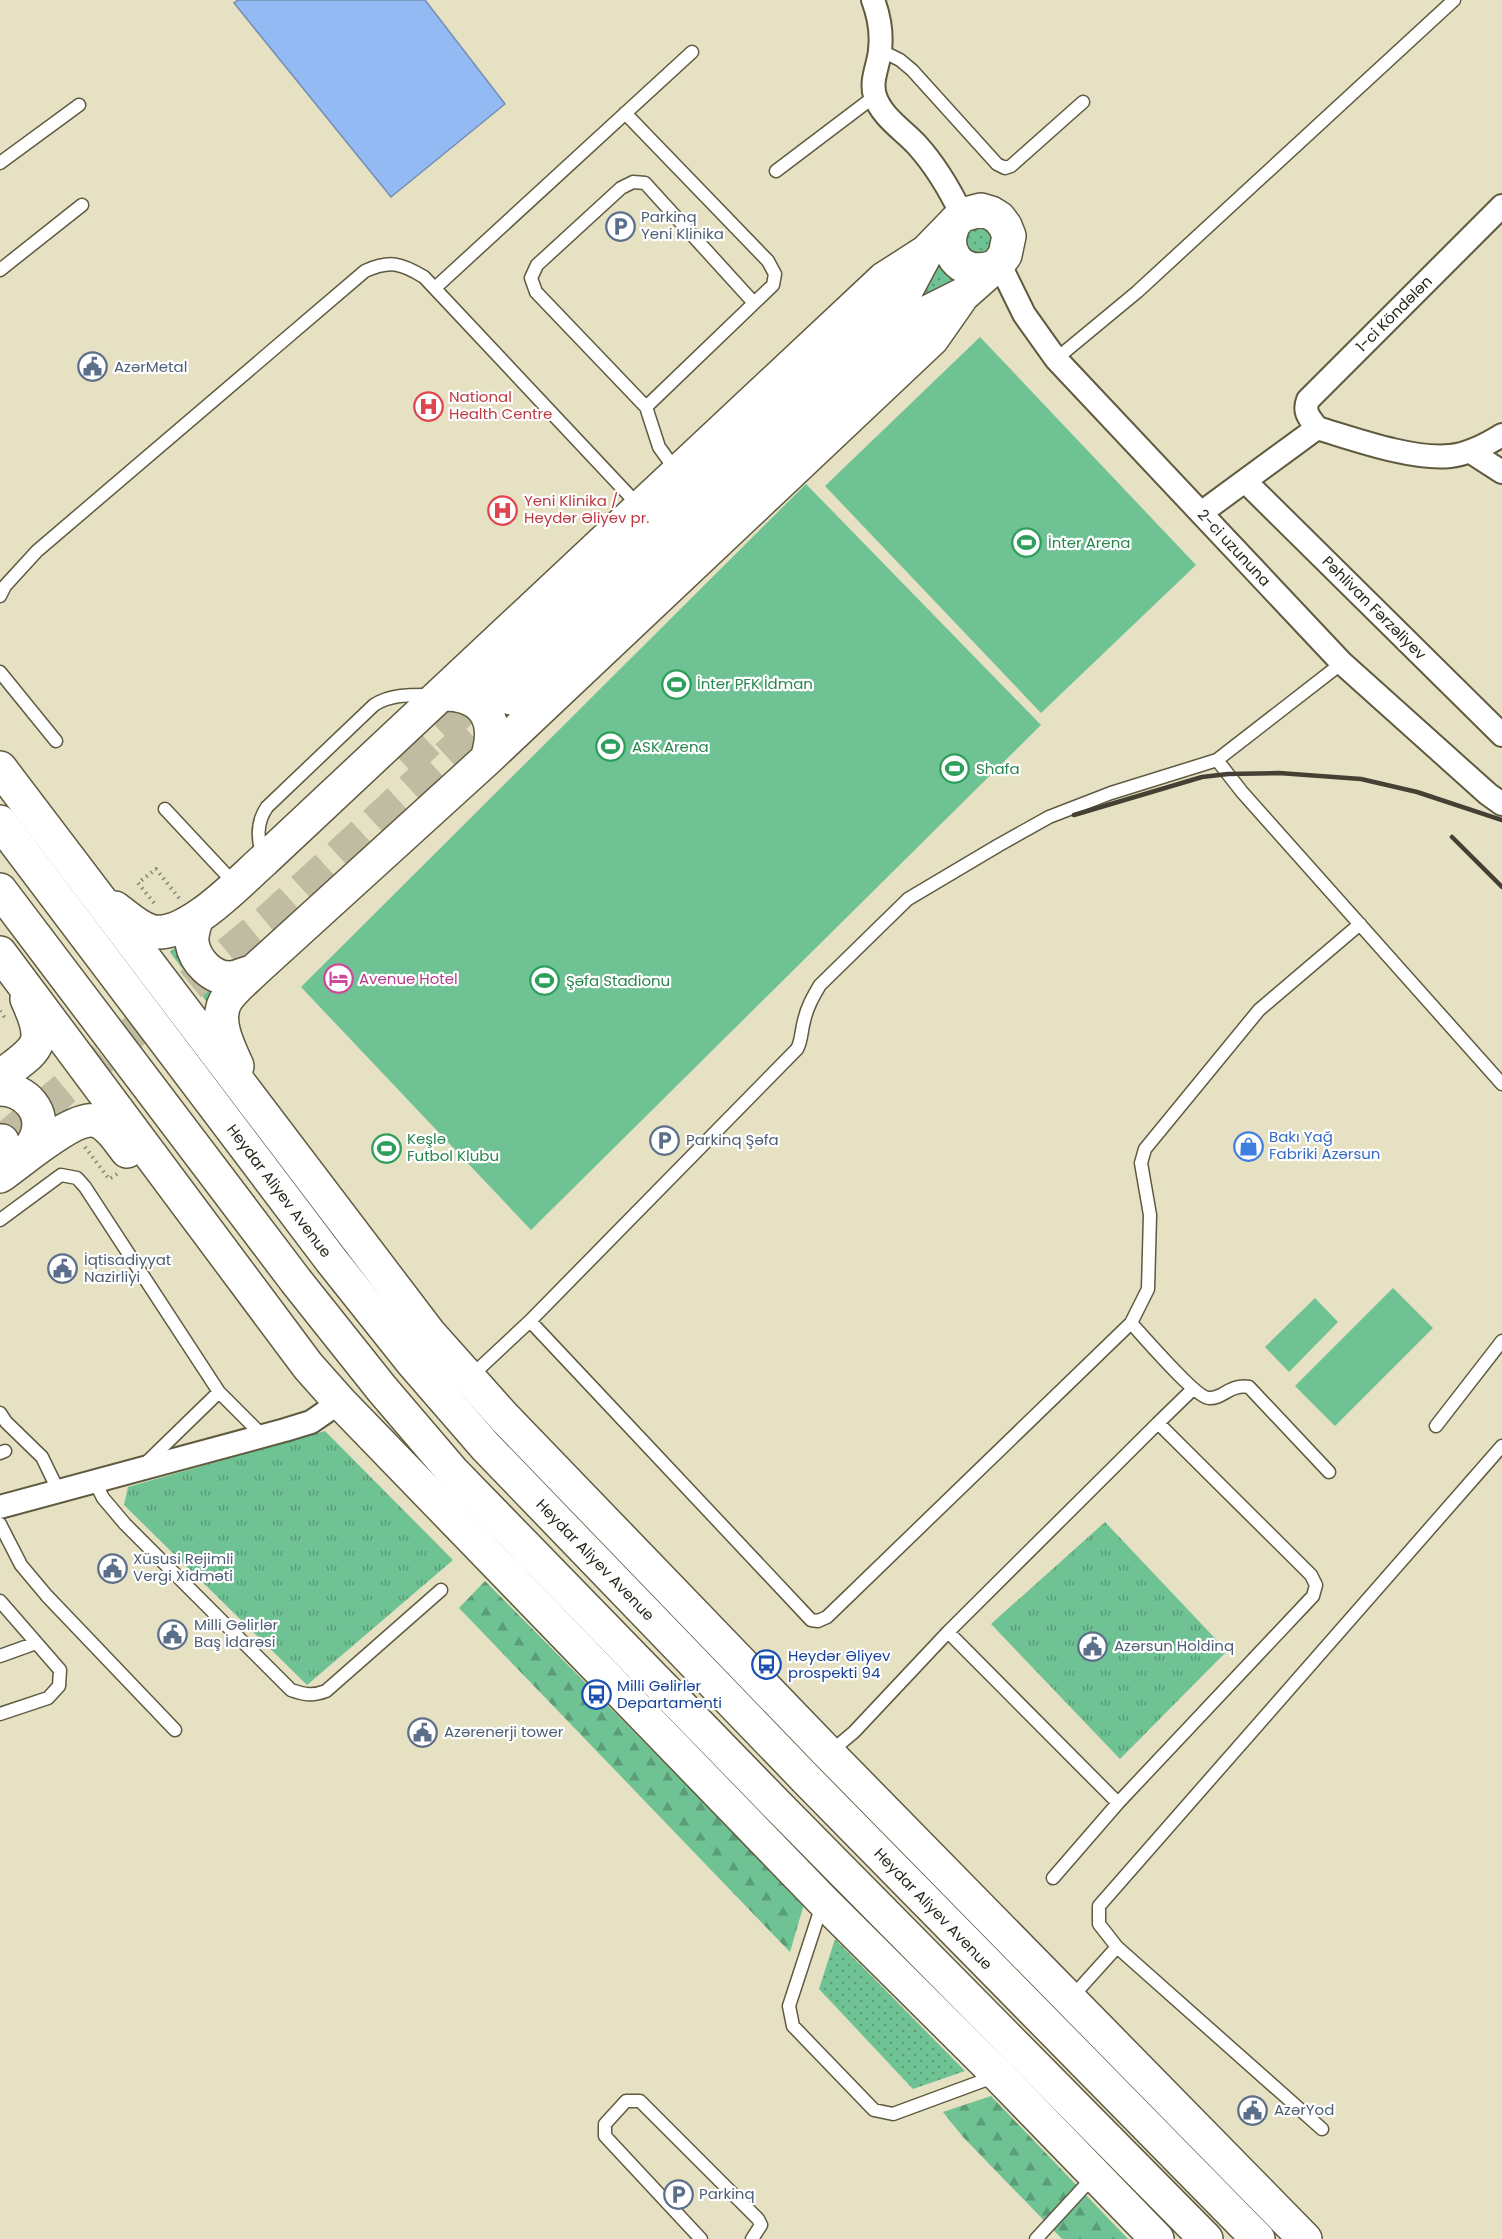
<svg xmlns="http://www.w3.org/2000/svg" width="1502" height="2239" viewBox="0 0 1502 2239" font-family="Poppins,sans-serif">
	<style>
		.grass { fill: url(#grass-dots) }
		.forest { fill: url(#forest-firs) }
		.park { fill: url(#park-tufts) }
		.garden { fill: #6ec293 }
		.water { fill: #93baf3; stroke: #738eb2; stroke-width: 1.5 }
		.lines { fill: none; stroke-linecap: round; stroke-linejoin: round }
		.secondary-tunnel { stroke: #c0bca1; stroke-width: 33; stroke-dasharray: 33 16; stroke-linecap: butt }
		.service-casing { stroke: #5f5a40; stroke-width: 15 }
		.minor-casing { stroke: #5f5a40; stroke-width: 26 }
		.secondary-casing { stroke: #5f5a40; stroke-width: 36 }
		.trunk-casing { stroke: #5f5a40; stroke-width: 36 }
		.path { stroke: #898571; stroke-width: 4; stroke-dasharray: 1.5 4.5; stroke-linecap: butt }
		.service { stroke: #fff; stroke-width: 12 }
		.minor { stroke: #fff; stroke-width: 22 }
		.secondary { stroke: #fff; stroke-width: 33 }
		.trunk { stroke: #fff; stroke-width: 33 }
		.rail { stroke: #444134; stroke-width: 4.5 }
		.labels { text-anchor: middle; stroke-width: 4.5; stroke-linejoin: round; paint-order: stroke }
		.service-label { font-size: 15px; fill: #4e5e75; stroke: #fff; text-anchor: start }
		.street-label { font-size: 15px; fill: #28261b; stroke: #fff }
		.health-label { font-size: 15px; fill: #be3a42; stroke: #fff; text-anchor: start }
		.leisure-label { font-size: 15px; fill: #27864d; stroke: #fff; text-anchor: start }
		.hotel-label { font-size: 15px; fill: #b23c85; stroke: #fff; text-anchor: start }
		.shop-label { font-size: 15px; fill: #366cbe; stroke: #fff; text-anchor: start }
		.transit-label { font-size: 15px; fill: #164399; stroke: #fff; text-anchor: start }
	</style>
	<defs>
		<pattern id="grass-dots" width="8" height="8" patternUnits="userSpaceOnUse" patternTransform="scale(1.5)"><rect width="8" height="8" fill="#6ec293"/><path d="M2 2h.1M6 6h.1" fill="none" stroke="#5a9d77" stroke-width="1.8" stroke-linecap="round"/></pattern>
		<pattern id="forest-firs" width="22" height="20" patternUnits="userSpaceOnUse" patternTransform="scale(1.5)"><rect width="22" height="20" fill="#6ec293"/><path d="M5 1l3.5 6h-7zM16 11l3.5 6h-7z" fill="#5a9d77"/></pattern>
		<pattern id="park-tufts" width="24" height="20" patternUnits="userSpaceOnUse" patternTransform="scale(1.5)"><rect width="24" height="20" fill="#6ec293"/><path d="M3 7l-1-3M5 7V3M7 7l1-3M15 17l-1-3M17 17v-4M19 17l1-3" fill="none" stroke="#5a9d77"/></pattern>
	</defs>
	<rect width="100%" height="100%" fill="#e6e1c3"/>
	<path class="grass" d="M979 224 993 232 991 253 970 256 962 237 964 232Z
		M943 261 958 277 913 303Z
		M181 942 219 990 206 1001 170 952Z
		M835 1939 965 2071 913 2089 819 1989Z"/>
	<path class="forest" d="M485 1581 804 1904 790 1952 459 1608Z
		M991 2096 1128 2239H1062L963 2137 943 2112Z"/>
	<path class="park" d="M325 1431 453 1560 307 1685 124 1505 128 1487Z
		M1105 1522 1227 1651 1120 1759 991 1624Z"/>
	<path class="garden" d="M980 337 1196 565 1041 713 825 486Z
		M806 484 1041 725 531 1230 301 987Z
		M1393 1288 1433 1328 1335 1426 1295 1386Z
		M1315 1298 1338 1322 1289 1372 1265 1347Z"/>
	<path class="water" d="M238 0H425L505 104 391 197 234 3Z"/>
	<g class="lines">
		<path class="secondary-tunnel" d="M404 764 492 683
			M2 1141 272 917 507 701"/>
		<defs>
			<path id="service" d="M880 50 900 60 912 70 997 164 1005 168 1011 166 1083 102
				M625 113 768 261 775 274 773 285 646 407
				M0 163 79 105
				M776 171 875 96
				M0 270 82 205
				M435 288 692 52
				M1056 359 1137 292 1454 0
				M677 472 659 447 646 407 536 292 531 278 537 265 621 188 633 182 645 183 754 303
				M0 596 5 586 37 551 365 271C390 260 401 263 424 277L640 507
				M1342 663 1217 760 1242 792 1502 1084
				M0 672 56 741
				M165 809 235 884
				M263 856C257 839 256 823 267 807L374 705C391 694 411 695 431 695
				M0 1220 61 1175 77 1178 85 1187 219 1392 263 1436
				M530 1321 811 1620 818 1621 827 1617 1131 1323C1143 1336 1196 1398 1209 1398 1223 1399 1229 1384 1249 1387L1329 1472
				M1131 1323 1148 1289 1150 1215 1141 1163 1145 1149 1259 1010 1360 924
				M469 1378 530 1321 797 1049C802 1040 801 1031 804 1021 807 1007 813 997 820 985L908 899 999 845 1049 817 1111 793 1217 760
				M0 1413 6 1422 42 1457 58 1490
				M1158 1423 1193 1389
				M1436 1426 1502 1341
				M0 1453 5 1451
				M145 1464 219 1392
				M94 1480 103 1498 125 1524 291 1690C305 1695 313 1696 326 1691L441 1590
				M0 1524 21 1565 47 1596 175 1730
				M0 1601 60 1670 59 1686 48 1698 0 1714
				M948 1632 1118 1803
				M0 1656 36 1643
				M829 1753 854 1732 948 1632 1158 1423 1311 1575 1316 1585 1313 1596 1118 1803 1053 1878
				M822 1905 789 2006 793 2026 874 2110 893 2114 996 2076
				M1117 1947 1322 2129
				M1071 1998 1117 1947 1099 1924V1906L1502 1446
				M701 2239 605 2136V2124L626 2101H640L758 2219 761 2225 752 2239
				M1036 2239 1094 2176"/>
			<path id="minor" d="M873 0C879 16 882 33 880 50 879 65 870 80 875 96 881 116 903 130 917 145 936 166 950 190 962 215
				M999 263 1024 314 1056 359 1342 663 1488 794 1502 804
				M1317 428C1310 418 1303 413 1308 400L1502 206
				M1317 428C1354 439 1412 460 1450 456 1469 454 1486 445 1502 435
				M1471 452 1502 472
				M1246 482 1502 735
				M1201 513 1317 428
				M0 1507 285 1430 311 1422 340 1402"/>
			<path id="secondary" d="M955 222C940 250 959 277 991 268
				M493 682 901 300 926 253
				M441 694C484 693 500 719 487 759
				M0 768 429 1333 503 1416 829 1754 1305 2239
				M115 908C126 916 137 927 150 931 185 941 239 882 264 860L884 279 926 252 962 215 981 210 991 213 999 218 1005 226 1009 236 1005 255 999 263 964 294 916 318 511 698
				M196 920C194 927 191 934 192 943 195 961 212 979 231 978 239 977 247 973 254 971
				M0 953 308 1366 340 1402 823 1901 998 2075 1157 2239
				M237 1066C229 1048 215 1022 225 1002 231 991 245 980 254 971L487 759 932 339 960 299
				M0 1077C37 1048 49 1047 27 999
				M0 1089C25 1089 47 1112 36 1138 33 1145 27 1152 23 1159
				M0 1142 2 1141
				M0 1176C19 1163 75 1114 97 1121 110 1125 119 1141 127 1151"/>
			<path id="trunk" d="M0 822 331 1260 413 1363 485 1446 807 1780 1258 2239
				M0 890 296 1281 382 1389 452 1471 778 1806 1206 2239"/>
		</defs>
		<use href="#service" class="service-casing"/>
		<use href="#minor" class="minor-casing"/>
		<use href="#secondary" class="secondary-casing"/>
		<use href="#trunk" class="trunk-casing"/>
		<path class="path" d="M154 903 138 883 156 869 179 898
			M0 1011 5 1018
			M85 1147 109 1179 117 1174"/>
		<use href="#service" class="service"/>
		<use href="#minor" class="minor"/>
		<use href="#secondary" class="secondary"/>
		<use href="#trunk" class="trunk"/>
		<path class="rail" d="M1074 815 1202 777 1228 774 1279 773 1361 779 1417 792 1502 820
			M1452 837 1502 887"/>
	</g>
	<defs>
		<symbol id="parking-ring" viewBox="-11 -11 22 22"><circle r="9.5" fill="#fff" stroke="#5c6f8a" stroke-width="1.5"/><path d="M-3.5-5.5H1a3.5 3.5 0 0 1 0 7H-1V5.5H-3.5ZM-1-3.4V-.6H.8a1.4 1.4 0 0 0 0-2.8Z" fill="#5c6f8a"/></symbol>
		<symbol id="civic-ring" viewBox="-11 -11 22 22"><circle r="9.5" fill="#fff" stroke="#5c6f8a" stroke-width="1.5"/><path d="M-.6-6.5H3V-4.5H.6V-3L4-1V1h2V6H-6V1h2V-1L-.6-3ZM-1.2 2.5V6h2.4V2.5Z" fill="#5c6f8a"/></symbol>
		<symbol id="hospital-ring" viewBox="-11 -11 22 22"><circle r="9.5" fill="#fff" stroke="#e0444e" stroke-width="1.5"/><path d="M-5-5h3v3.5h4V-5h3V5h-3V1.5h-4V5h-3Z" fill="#e0444e"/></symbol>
		<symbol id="stadium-ring" viewBox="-11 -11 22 22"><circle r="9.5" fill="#fff" stroke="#2e9e5b" stroke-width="1.5"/><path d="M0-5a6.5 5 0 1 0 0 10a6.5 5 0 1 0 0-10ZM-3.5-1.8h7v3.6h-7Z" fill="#2e9e5b"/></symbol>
		<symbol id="hotel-ring" viewBox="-11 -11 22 22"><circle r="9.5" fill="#fff" stroke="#d1479c" stroke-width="1.5"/><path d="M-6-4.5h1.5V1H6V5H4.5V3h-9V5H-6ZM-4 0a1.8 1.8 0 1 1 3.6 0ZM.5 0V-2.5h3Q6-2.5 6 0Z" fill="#d1479c"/></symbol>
		<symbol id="shop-ring" viewBox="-11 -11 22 22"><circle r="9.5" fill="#fff" stroke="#3f7fe0" stroke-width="1.5"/><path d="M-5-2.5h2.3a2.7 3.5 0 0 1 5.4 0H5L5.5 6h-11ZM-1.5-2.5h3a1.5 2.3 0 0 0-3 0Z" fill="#3f7fe0"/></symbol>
		<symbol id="bus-ring" viewBox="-11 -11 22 22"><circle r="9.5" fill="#fff" stroke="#1a4fb4" stroke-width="1.5"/><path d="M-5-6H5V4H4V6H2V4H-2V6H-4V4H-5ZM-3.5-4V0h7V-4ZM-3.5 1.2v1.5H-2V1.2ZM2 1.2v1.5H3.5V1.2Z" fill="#1a4fb4"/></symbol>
	</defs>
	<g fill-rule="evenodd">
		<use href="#parking-ring" x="604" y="210" width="33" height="33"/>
		<use href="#civic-ring" x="76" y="350" width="33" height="33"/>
		<use href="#hospital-ring" x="412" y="390" width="33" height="33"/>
		<use href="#hospital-ring" x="486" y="494" width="33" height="33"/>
		<use href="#stadium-ring" x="1010" y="526" width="33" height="33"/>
		<use href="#stadium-ring" x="660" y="668" width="33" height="33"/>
		<use href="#stadium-ring" x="594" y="730" width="33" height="33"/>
		<use href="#stadium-ring" x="938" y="752" width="33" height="33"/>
		<use href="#hotel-ring" x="322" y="962" width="33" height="33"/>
		<use href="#stadium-ring" x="528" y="964" width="33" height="33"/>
		<use href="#parking-ring" x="648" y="1124" width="33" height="33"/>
		<use href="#shop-ring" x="1232" y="1130" width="33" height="33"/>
		<use href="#stadium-ring" x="370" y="1132" width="33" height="33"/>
		<use href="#civic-ring" x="46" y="1252" width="33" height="33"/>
		<use href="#civic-ring" x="96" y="1552" width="33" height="33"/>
		<use href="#civic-ring" x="156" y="1618" width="33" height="33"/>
		<use href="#civic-ring" x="1076" y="1630" width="33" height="33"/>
		<use href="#bus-ring" x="750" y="1648" width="33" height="33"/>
		<use href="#bus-ring" x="580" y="1678" width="33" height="33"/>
		<use href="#civic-ring" x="406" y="1716" width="33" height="33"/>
		<use href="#civic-ring" x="1236" y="2094" width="33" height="33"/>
		<use href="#parking-ring" x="662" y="2178" width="33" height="33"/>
	</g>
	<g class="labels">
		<g class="service-label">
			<text x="641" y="222">Parkinq<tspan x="641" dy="17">Yeni Klinika</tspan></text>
			<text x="114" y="372">AzərMetal</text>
			<text x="686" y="1145">Parkinq Şəfa</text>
			<text x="84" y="1265">İqtisadiyyat<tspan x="84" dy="17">Nazirliyi</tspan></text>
			<text x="133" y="1564">Xüsusi Rejimli<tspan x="133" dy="17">Vergi Xidməti</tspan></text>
			<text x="194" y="1630">Milli Gəlirlər<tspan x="194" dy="17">Baş İdarəsi</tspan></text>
			<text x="1114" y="1651">Azərsun Holdinq</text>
			<text x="444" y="1737">Azərenerji tower</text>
			<text x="1274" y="2115">AzərYod</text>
			<text x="699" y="2199">Parkinq</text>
		</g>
		<g class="street-label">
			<text transform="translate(1394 314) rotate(-45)" y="5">1-ci Köndələn</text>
			<text transform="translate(1234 548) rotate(47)" y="5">2-ci uzununa</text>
			<text transform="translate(1374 608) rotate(45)" y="5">Pəhlivan Fərzəliyev</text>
			<text transform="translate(279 1191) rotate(53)" y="5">Heydar Aliyev Avenue</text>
			<text transform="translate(595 1560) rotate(46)" y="5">Heydar Aliyev Avenue</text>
			<text transform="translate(933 1909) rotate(46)" y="5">Heydar Aliyev Avenue</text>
		</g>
		<g class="health-label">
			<text x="449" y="402">National<tspan x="449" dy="17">Health Centre</tspan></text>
			<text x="524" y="506">Yeni Klinika /<tspan x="524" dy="17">Heydər Əliyev pr.</tspan></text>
		</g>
		<g class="leisure-label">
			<text x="1048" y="548">İnter Arena</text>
			<text x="697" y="689">İnter PFK İdman</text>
			<text x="632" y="752">ASK Arena</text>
			<text x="976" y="774">Shafa</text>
			<text x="566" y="986">Şəfa Stadionu</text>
			<text x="407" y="1144">Keşlə<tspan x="407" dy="17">Futbol Klubu</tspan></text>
		</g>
		<g class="hotel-label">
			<text x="359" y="984">Avenue Hotel</text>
		</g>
		<g class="shop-label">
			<text x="1269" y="1142">Bakı Yağ<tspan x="1269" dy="17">Fabriki Azərsun</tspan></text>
		</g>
		<g class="transit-label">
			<text x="788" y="1661">Heydər Əliyev<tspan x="788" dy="17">prospekti 94</tspan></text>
			<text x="617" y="1691">Milli Gəlirlər<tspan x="617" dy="17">Departamenti</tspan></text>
		</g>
	</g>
</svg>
